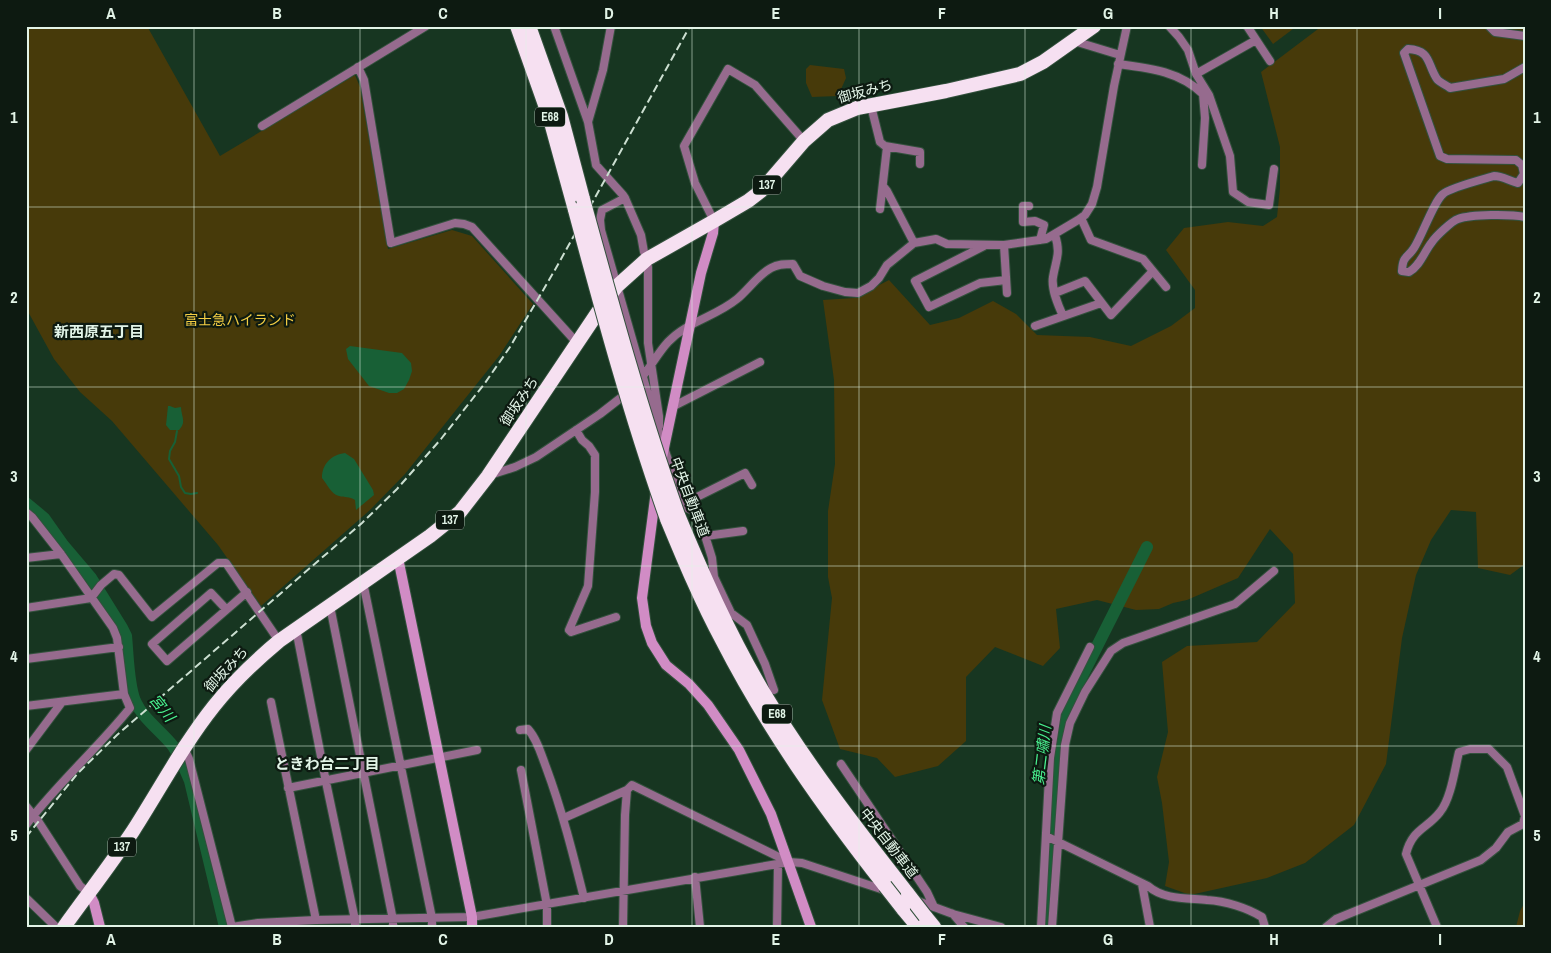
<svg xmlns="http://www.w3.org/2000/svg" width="1551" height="953" viewBox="0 0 1551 953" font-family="'Archivo Narrow','Noto Sans JP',sans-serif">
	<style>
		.green { fill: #473a0a }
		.water { fill: #186036 }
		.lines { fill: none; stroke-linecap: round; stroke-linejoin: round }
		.stream { stroke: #186036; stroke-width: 2 }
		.river { stroke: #186036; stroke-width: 12 }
		.street-casing { stroke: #33513d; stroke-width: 10 }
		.secondary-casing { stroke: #33513d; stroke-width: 12 }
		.highway-casing { stroke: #33513d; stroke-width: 16 }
		.street { stroke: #966b8e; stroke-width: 8 }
		.secondary { stroke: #d18cc5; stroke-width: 10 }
		.highway { stroke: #f6e0f1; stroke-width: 14 }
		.rail { stroke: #ccdfd1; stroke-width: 2; stroke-dasharray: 8 4; stroke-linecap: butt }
		.highway-bridge-casing { stroke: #33513d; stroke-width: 16; stroke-linecap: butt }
		.highway-bridge { stroke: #f6e0f1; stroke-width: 14 }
		.grid { fill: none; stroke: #e2f4e7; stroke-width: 1; stroke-opacity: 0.55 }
		.labels { text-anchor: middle; stroke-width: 4.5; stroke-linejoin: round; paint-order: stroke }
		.shield { fill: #0d1a11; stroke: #a2b3a7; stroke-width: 1 }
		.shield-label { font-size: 12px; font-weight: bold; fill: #e2f4e7 }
		.street-label { font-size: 14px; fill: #e2f4e7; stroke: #0d1a11 }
		.park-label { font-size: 14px; fill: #f4ce44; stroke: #0d1a11 }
		.neighbourhood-label { font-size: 15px; font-weight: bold; fill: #e2f4e7; stroke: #0d1a11 }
		.water-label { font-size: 15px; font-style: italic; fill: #49f18f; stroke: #0d1a11 }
		.neatline { fill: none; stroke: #e2f4e7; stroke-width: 2 }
		.grid-label { font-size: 16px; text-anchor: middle; font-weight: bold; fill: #e2f4e7 }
	</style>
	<rect width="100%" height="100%" fill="#173621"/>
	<path class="green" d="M26 26H147L220 156 355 75 360 87 388 249 452 230 472 236 533 304 499 356 405 474 370 510 261 606 218 545 112 421 80 392 54 359 26 308Z
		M1260 26H1297L1273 44Z
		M1322 26H1525V564L1510 575 1478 568 1476 512 1451 510 1431 540 1416 575 1402 638 1386 764 1354 825 1305 863 1267 878 1190 895 1165 886 1169 862 1162 803 1157 777 1168 732 1162 662 1187 646 1257 642 1295 603 1293 554 1270 529 1238 578 1187 600 1173 603 1159 609 1136 610 1097 600 1056 609 1060 648 1043 666 995 647 966 677V741L938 766 895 777 877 758 840 749 822 700 832 598 828 577V511L835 464 834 380 823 300 854 298 889 280 930 325 959 318 993 301 1016 314 1037 335 1090 337 1131 346 1171 326 1195 308V290L1166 250 1184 228 1228 222 1263 226 1277 217 1280 188V147L1261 72Z
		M810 65 844 69 846 78 838 96 812 97 806 83V69Z
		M1525 902V927H1516L1520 911Z"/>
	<path class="water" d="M350 346 402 353 411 363 412 371 409 380 404 389 397 393H389L369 386 348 359 346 349Z
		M168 406H170L175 408 181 407C181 416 187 422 179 430H170L166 425Z
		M345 453 354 459 373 490 374 495 356 510 355 500C349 496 345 498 339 496 331 494 327 484 322 478 322 464 331 455 345 453Z"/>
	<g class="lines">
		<path class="stream" d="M177 431 175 442 170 451 169 459 179 476 181 487 185 493 191 494 197 493"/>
		<path class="river" d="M26 503 44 518 63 545 91 578 122 628 126 636C128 655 128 684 135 701 143 719 161 731 173 746 180 757 185 769 190 781L225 927
			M1048 927C1050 908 1051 889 1052 869 1053 859 1050 849 1051 839 1052 795 1053 748 1067 706L1147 547"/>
		<defs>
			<path id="street" d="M554 26 588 122
				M611 26 603 70 588 122 596 165 623 195 625 198 602 210 600 220 601 230 659 433 683 504 687 508 698 513 712 558 714 577 731 613 747 625 765 664 774 690
				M1169 26 1179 37 1188 50 1196 74 1209 95 1230 156 1233 192 1248 202 1269 205 1274 169
				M1247 26 1270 61
				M1489 26 1495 32 1525 36
				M1074 41 1120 55
				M1118 64C1149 68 1179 71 1203 94L1205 118 1202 165
				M358 67 364 80 391 243 455 223 464 224 472 227 578 344
				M1525 67 1504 79 1450 88C1446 85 1439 82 1437 79 1427 64 1431 50 1408 49L1404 53 1440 156 1447 159 1516 160 1522 165 1524 174 1518 183C1509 181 1503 176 1494 176 1484 179 1449 188 1443 194 1434 201 1422 236 1414 248 1407 259 1403 255 1402 271L1409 272C1420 266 1424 252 1432 242 1436 236 1452 221 1458 219 1471 214 1511 214 1525 217
				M1196 74 1256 40
				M871 106 880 142 885 146 920 152V164
				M262 126 426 26
				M883 186 887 191 914 243
				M625 198 641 235 644 252
				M1029 206H1023V222L1035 221 1044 225 1040 240
				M880 209 887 147
				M1081 218 1091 240 1143 259 1166 287
				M714 221 695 183 684 146 728 69 755 85 804 141
				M1055 235C1061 254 1056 259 1053 277 1051 289 1058 305 1063 316
				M1004 245 1007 293
				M984 246 915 281 929 307 980 283 1006 280
				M648 267V343L659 416V426
				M1055 293 1085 281 1111 315 1152 272
				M1035 326 1101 303
				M635 385C649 371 656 355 668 342 688 321 715 317 737 299 748 290 758 275 771 268 778 264 785 264 793 264L800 276 823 286 845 292 858 293 871 286 879 278 887 265 914 243 936 239 947 244 1004 245 1046 239 1078 220 1085 215 1092 204 1097 187 1114 86 1127 26
				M672 407 760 362
				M576 430 582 440 589 446 595 455V492L588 586 569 630 571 632 616 617
				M490 475 515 467 536 457 600 414 627 393
				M683 504 745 473 752 485
				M26 512 32 517 61 554 113 628 117 638 124 694 130 708C97 749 58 783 26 825
				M706 536 743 531
				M26 558 61 554
				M363 582 432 918V927
				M330 606 393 920V927
				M26 608 91 598 101 585 114 574 119 575 152 617 218 563H226L279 641
				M226 609 211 593 152 644 167 661 247 592
				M296 629 326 782 355 920V927
				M26 659 119 647
				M271 702 316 920
				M26 706 124 694
				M520 730 528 729C537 739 541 754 546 767 562 810 573 854 584 898
				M184 748 189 759 232 927 258 923 316 920 472 917 789 862 802 863 887 891
				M26 750 62 702
				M841 764 927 892 934 907
				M521 770 547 905V927
				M288 788 477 750
				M26 806 38 821 80 886 89 893
				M564 818 627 790
				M1046 836 1148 886C1164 900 1187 898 1207 900 1226 901 1247 908 1262 917L1265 927
				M695 877 700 927
				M1142 884 1150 927
				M26 898 56 927
				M915 900 953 914 1001 927
				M953 914 964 927
				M623 927 625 815 627 790 632 785 789 862
				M777 927 778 864
				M1041 927 1050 758 1057 713 1090 647
				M1052 927 1065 745 1070 723 1085 692 1111 651 1123 643 1235 604 1274 571
				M1326 927 1336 919 1481 860 1496 848 1508 832 1523 824 1525 816
				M1437 927 1406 854C1412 829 1427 829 1440 812 1451 799 1455 768 1459 752L1470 749H1489L1507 767 1525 816"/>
			<path id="secondary" d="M661 462 701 273 713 233 714 221
				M656 491 642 598 646 626 652 643 666 665 689 684 708 705 739 750 771 814 811 927
				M398 558 472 917V927
				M89 893 94 903 100 927"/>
			<path id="highway" d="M517 26 550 119 575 210
				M529 26 561 116 583 199
				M678 515C703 575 729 634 762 690 805 762 856 828 908 894
				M667 519C684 560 701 601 722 640 767 728 824 808 885 886
				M903 909 918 927
				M925 916 934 927
				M64 927C87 895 111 864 133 831 160 789 183 745 214 706 233 682 255 661 279 641L430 536 460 512 488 476 604 303 617 286 647 259 714 221 748 201 761 191 804 141 828 120 857 108 946 91 1020 74 1043 62 1094 26"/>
		</defs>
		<use href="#street" class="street-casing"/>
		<use href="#secondary" class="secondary-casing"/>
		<use href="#highway" class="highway-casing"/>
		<use href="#street" class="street"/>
		<use href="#secondary" class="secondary"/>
		<use href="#highway" class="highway"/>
		<path class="rail" d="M26 837 78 773 117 735 362 523 397 489 441 439 485 383 510 347 556 268 690 26"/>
		<defs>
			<path id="highway-bridge" d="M583 199C612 305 641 411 678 515
				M575 210C603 314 631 418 667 519
				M885 886 903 909
				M908 894 925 916"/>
		</defs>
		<use href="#highway-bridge" class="highway-bridge-casing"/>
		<use href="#highway-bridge" class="highway-bridge"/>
	</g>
	<path class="grid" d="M194 26V927M360 26V927M526 26V927M692 26V927M859 26V927M1025 26V927M1191 26V927M1357 26V927M26 207H1525M26 387H1525M26 566H1525M26 746H1525"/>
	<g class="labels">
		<g class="shield">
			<rect x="535" y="107.5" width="30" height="19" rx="4"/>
			<rect x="753" y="175.5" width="28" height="19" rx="4"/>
			<rect x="436" y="510.5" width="28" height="19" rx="4"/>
			<rect x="762" y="704.5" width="30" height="19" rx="4"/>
			<rect x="108" y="837.5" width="28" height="19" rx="4"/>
		</g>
		<g class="shield-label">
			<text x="550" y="121">E68</text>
			<text x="767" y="189">137</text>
			<text x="450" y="524">137</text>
			<text x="777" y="718">E68</text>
			<text x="122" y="851">137</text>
		</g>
		<g class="street-label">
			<text transform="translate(865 91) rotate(-15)" y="5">御坂みち</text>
			<text transform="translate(519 401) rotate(-56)" y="5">御坂みち</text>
			<text transform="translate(690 497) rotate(69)" y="5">中央自動車道</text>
			<text transform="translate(226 669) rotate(-47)" y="5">御坂みち</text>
			<text transform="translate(889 843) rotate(52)" y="5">中央自動車道</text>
		</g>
		<g class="park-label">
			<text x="240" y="325">富士急ハイランド</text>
		</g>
		<g class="neighbourhood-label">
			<text x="99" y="337">新西原五丁目</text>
			<text x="327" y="769">ときわ台二丁目</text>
		</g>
		<g class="water-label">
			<text transform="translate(162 708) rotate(51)" y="5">宮川</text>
			<text transform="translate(1042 755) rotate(-83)" y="5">第二嘯川</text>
		</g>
	</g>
	<rect width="1551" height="953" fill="none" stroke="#0d1a11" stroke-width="55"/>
	<rect x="28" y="28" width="1496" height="898" class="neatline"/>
	<g class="grid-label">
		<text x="111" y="19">A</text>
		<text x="277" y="19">B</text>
		<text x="443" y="19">C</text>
		<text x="609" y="19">D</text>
		<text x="776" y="19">E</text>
		<text x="942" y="19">F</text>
		<text x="1108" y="19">G</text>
		<text x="1274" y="19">H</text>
		<text x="1440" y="19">I</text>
		<text x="14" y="123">1</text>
		<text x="1537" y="123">1</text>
		<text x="14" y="303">2</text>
		<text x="1537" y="303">2</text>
		<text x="14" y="482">3</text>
		<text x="1537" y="482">3</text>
		<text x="14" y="662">4</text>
		<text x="1537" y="662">4</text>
		<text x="14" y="841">5</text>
		<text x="1537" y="841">5</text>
		<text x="111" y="945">A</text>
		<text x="277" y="945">B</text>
		<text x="443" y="945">C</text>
		<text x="609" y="945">D</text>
		<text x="776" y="945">E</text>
		<text x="942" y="945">F</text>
		<text x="1108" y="945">G</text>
		<text x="1274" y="945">H</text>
		<text x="1440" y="945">I</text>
	</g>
</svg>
